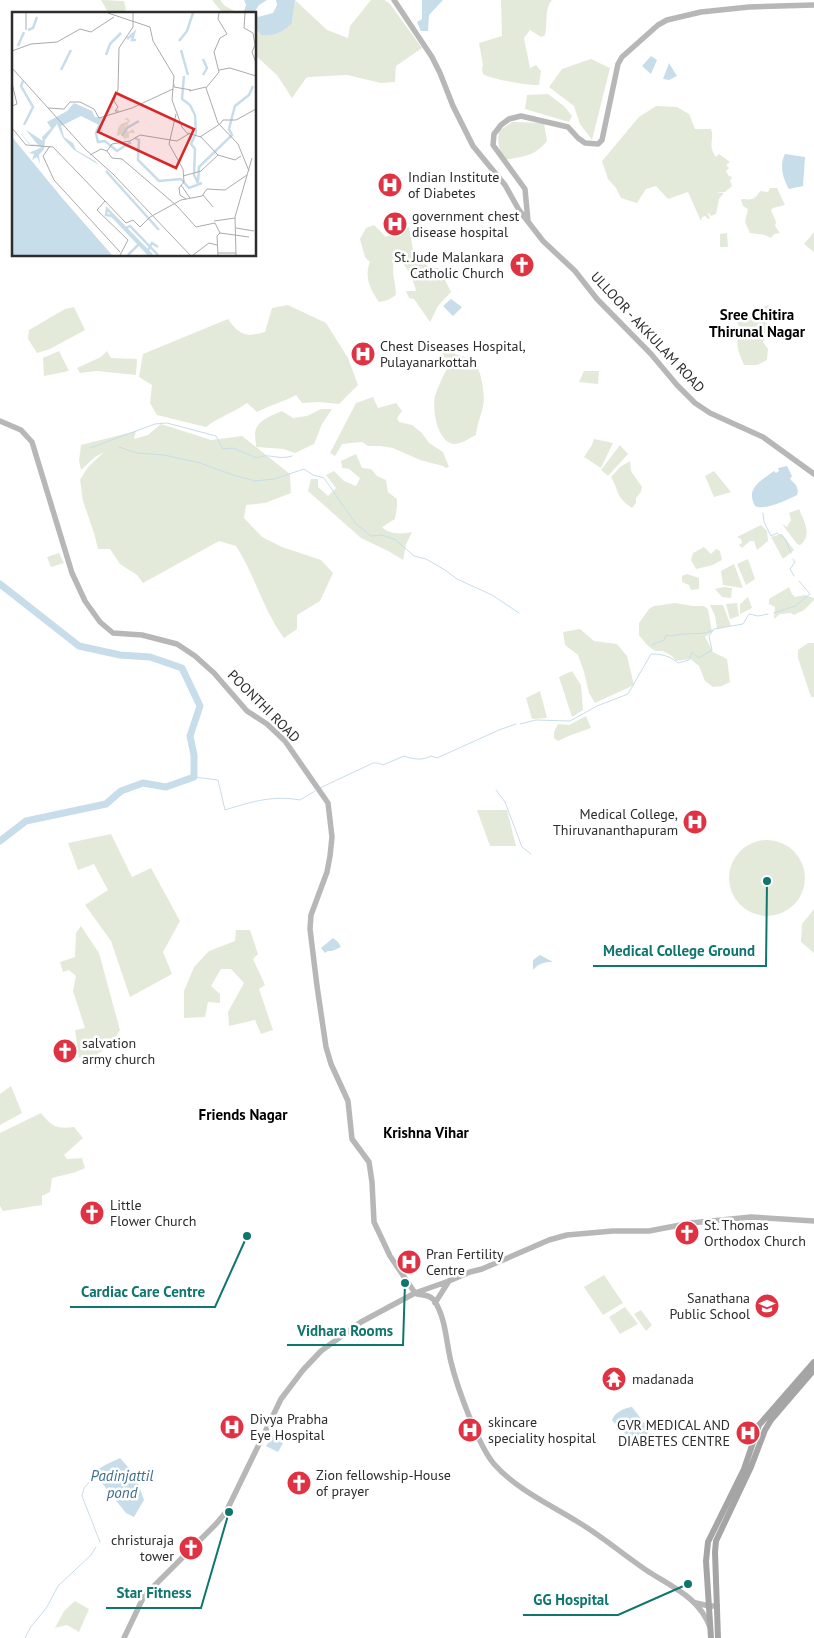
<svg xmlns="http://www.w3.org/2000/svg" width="814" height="1638" viewBox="0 0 814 1638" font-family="'PT Sans',sans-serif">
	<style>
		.green { fill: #e3eada }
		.water { fill: #c7ddea }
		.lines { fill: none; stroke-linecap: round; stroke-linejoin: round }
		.stream { stroke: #c7ddea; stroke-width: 1 }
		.river { stroke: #c7ddea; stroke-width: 7 }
		.secondary { stroke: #b7b7b7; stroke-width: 5.5 }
		.primary { stroke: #a5a5a5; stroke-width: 6 }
		.labels { text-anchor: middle; stroke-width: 5; stroke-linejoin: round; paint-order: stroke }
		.poi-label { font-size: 14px; fill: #2d2d2d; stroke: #fff; text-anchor: start }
		.street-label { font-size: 14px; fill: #2d2d2d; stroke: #fff }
		.neighbourhood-label { font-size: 15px; font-weight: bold; fill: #000; stroke: #fff }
		.water-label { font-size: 15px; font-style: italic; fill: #3e6f8c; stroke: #fff }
		.inset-river { fill: none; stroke: #c7ddea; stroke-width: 2.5 }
		.inset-road { fill: none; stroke: #ababab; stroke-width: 1 }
		.view { fill: #d62828; fill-opacity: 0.15; stroke: #d62828; stroke-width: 2.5 }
		.inset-edge { fill: none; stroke: #2d2d2d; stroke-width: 2.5 }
		.leader { fill: none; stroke: #0f766e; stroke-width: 2 }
		.callout-dot { fill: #0f766e; stroke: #fff; stroke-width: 2 }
		.callout-label { font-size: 15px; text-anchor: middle; font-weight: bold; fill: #0f766e; stroke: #fff; stroke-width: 5; stroke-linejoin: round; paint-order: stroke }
	</style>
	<rect width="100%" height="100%" fill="#fff"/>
	<path class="green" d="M101 0 124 1 126 9 122 14H109Z
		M212 0H220L225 6 240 14H222L221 11Z
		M295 0 327 30 348 38 350 26 371 0H384L390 4 422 48 396 66 395 82 381 83 347 75 309 77 306 78 292 98 277 75 255 55V28L261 35 292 23Z
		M501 0H552C544 9 548 24 545 35L541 37 530 30 524 38 530 68 536 65 541 71 539 85C530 86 490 79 483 74L482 69 483 65 479 43 502 36Z
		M591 59 610 68 592 140 580 124 574 106 549 87 562 69Z
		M548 94 564 106 572 116 569 122 525 109 527 95Z
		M656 106 677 107 689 114 695 129H711C715 139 707 145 716 157L719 154 730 162 726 165 729 168 726 171 729 176 732 177 730 181 732 186 725 192H715L724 193 719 199 716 214 711 216 709 213 708 214 710 218 708 219 705 216 702 217 701 221 688 192 668 199 656 186 646 189 637 203 621 198 616 188 608 179 602 161 639 117Z
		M512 122 544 123 547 141C534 157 524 156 505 160 499 151 497 143 499 131Z
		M770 188H777L785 205 773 208 771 210 776 222 775 226 780 233 774 234 771 238 765 235 750 233 745 222 748 209 743 206 741 200 742 199C752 200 755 200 760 191L768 192Z
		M374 225 386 237 394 232 409 227 413 250 429 268H439L451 292 438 306 430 322 414 299 409 298 406 291H416C413 278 408 269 400 260L394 261C391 273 396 283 396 295L388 300 379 302C370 289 364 277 370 262L365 257 360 239 366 228Z
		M814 232V252L804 244Z
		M727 233 728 247H720V234Z
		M288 305 326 323 348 358 358 385 339 404 318 402 302 403 296 395C283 402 270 405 257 412L247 403C234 412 219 417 206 427L157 415 150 403 152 385 139 377 143 354 228 319C240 336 246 337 265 332L272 308Z
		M769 305V309L765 310 764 314 766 316 767 324 771 327 772 331 766 336 763 342 768 349 767 360 757 365H744C739 353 733 342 742 331L737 322C748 317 757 308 769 305Z
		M74 307 85 330 50 349 37 353 28 339 29 330 65 309Z
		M450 345 455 354C462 356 471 359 476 365 481 371 484 392 484 400 483 412 477 423 476 435 469 438 462 444 454 444 437 442 432 409 435 396 438 386 443 376 448 367L441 349Z
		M59 351 69 371 44 376 43 358Z
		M107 351 111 358 137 359 136 375 97 371 80 373 77 368 101 357Z
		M584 371H599L598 384 579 382Z
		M373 397 378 408 396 403 402 411 397 418 399 422 412 425 422 433 429 443 443 452 449 467 446 468 443 466 420 460 393 448 380 446H368L362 442 342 444 335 456 330 453 356 403Z
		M321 409H332L322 424 314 444 295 453 284 449 256 447 290 474 291 493 265 503 246 505 244 518 262 537 282 547 321 560 333 573 320 601 297 615V629L284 638C263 610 255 575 236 546L219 541 143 583 137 575 120 564 110 549H98L94 533 83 501 80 480 88 467 104 452 95 457 81 470 79 461 81 445 136 431 134 439 148 435 161 424 211 440 242 436 256 447C256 443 255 438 255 434 256 420 271 416 282 411L293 418 307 416Z
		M594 439 613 443 601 468 584 457 592 445Z
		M620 445 628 454 608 476 601 470Z
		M356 454 362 468 371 469 377 476 386 480 388 492 397 499V507L395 519 382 527C390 535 402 534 412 532L406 544 403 560 390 552 361 538 308 491 311 479H318V487L328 496 336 488 326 475 334 471 344 481 356 486 360 478 349 469 342 468 341 461Z
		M630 461 631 471 642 487 641 492 636 498V503L632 508C615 496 620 493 611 477L620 467Z
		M714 471 731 492 714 497 705 476Z
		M799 509C804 521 813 535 800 545L797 544 782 524 787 527 791 520 789 513Z
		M761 525 767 531 768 541 757 550 754 541H750L742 548 739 545 742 543 741 539 737 537Z
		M782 534 794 550 783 559 771 537Z
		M704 547 711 554 716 549 720 551 722 560 713 565 696 569 691 560 693 553Z
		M59 553 64 563 51 567 47 557Z
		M748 559 755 579 746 585 737 564Z
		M734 564 743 588 723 585 721 571Z
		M687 574 699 578V589L691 590 689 585 682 582V576Z
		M724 587 732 588 731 598 722 597 715 589Z
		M789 587 792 594 795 597 805 595 814 598V600L804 610 794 615 791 613 780 614 774 619 775 607 769 604V599Z
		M748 597 752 608 740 614V604Z
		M675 603 693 606H704L708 609 712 632 705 637 713 652 727 659 730 682 722 686 713 687 705 681 699 666 690 659 676 661 672 656 663 651H655L647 645 639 635V623L649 609 654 606Z
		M737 603 739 616 730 619 726 604Z
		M710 605H723L731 626 717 629 715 616Z
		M580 629 594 641 617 644 627 656 634 685 595 703 589 693 584 672 578 655 565 645 563 632Z
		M808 643H814V697H811L798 658V650Z
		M572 671 581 685 583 710 572 717 559 677Z
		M540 691 547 718 532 719 526 698Z
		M586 716 591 728 571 735 558 741 554 738V732L558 724 569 725Z
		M477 810H507L516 846H490Z
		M111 834 132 877 151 868 180 921 163 952 172 974 130 997 111 941 85 905 108 890 94 864 78 870 68 843Z
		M729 878a38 38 0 1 1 76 0a38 38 0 1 1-76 0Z
		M814 909V953L801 942 802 924Z
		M81 926 99 953 120 1030 109 1047 97 1054 100 1066 96 1068 90 1055 79 1058 75 1030 85 1028 73 991 76 976 69 970 63 972 60 962 75 957 76 933Z
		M236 930H250L258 954 253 959 265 985 259 989 273 1030 261 1034 255 1020 229 1026 228 1012 244 983 231 969H221L211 986 220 994V1003L208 1002 205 1017 184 1018V991L194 967 209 951 235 941Z
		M11 1086 22 1113 0 1125V1094Z
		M41 1113C52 1127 57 1129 74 1127L83 1138 64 1155 67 1159 82 1158 85 1168 76 1172 52 1178 50 1192 42 1196V1205L3 1211 0 1206V1133Z
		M604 1275 623 1303 603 1315 584 1287Z
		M625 1307 638 1324 620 1334 609 1317Z
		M641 1310 652 1325 646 1331 634 1314Z
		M75 1601 89 1609 79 1632 67 1625 55 1628 64 1611Z"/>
	<path class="water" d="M244 0H267L259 5 255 11 258 17 273 13 277 5 276 0H295L292 23C283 32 275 36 261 35L255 28V14H243L246 5Z
		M422 0H443L429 15 428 31H421L417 22 422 19Z
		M651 56 657 60 651 74 642 66Z
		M669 63 677 76 669 80 663 79Z
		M785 154 805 157 803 186 789 189C783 179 779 165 785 154Z
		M451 299 462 307 453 316 443 306Z
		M787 466 792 476 790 479 796 485 798 491 797 495C787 500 765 511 755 506 745 488 761 481 774 471L776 473 779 471 778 468Z
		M333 938 338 942 341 947 332 951H328L325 953 321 948Z
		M540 955 553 962C544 962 539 963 533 970V960Z
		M632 1407 649 1429 645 1442C633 1441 619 1430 612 1420 615 1412 624 1408 632 1407Z
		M273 1436 283 1443 278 1452 266 1446Z
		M120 1458 135 1475 144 1500 134 1517 126 1513 93 1472 107 1464Z"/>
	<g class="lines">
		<path class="stream" d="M119 447 137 453 164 455 200 463 233 475 255 481 274 479 304 469 313 475 324 478 356 524 371 536 382 535 396 540 414 556 426 559 445 570 457 579 492 595 519 613
			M90 448 155 424 167 423 216 436 223 449 233 448 257 458C269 452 278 461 292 456
			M763 513 764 522 771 536 777 533 785 539 791 553
			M793 559 795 562 790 569 794 576
			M774 613 795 606 810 594 799 581
			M652 645 664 640 666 635C673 637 678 634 685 634 695 633 704 635 713 630
			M520 724 536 720 570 721 597 706 628 694 651 654C662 654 670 656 678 663L689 660 692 652 699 658 712 650 709 636 714 629 743 624 749 614 758 616 768 614
			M194 777 218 780 225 810C250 802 273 795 300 800L315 791
			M320 788 373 763H378L383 765 404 756C413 759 422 761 431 756L437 758 499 730 516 724
			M496 790 505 802 522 847 531 854
			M91 1480 84 1488 82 1496 100 1542
			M25 1638 30 1628 47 1607 58 1586 91 1555 96 1547"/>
		<path class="river" d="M0 584 79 646 120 655 150 657 182 668 200 706 190 736 194 755V777L166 787 143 783 121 791 106 804 26 821 0 841"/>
		<path class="secondary" d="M394 0 432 57 440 73 453 106 473 146 505 185 519 210 543 241 575 271 597 299 651 354 677 385 695 403 710 413 763 437 814 474
			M528 221 525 189 493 145 494 134 501 125 509 119 521 116 568 127 578 138 585 143 598 144 602 140 618 64 622 57 658 25 667 20 701 12 749 7 814 5
			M0 421 21 430 32 442 72 573 85 601 100 622 113 633 142 635 177 644 195 656 214 673 247 711 267 724 285 741 328 803 332 837 330 856 327 872 311 915 310 929 317 986 326 1047 331 1064 348 1101 352 1139 369 1162 372 1182 374 1222 390 1256 415 1293
			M417 1294C423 1295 430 1295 434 1300 446 1318 446 1342 451 1362 457 1387 478 1445 494 1464 516 1489 549 1504 578 1522 603 1537 625 1556 649 1572 674 1588 699 1598 710 1627
			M435 1303 449 1281
			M696 1603 709 1606H717
			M124 1638 144 1596 216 1524 226 1512 281 1399 303 1370 321 1351 361 1322 415 1293 449 1281 470 1272 482 1269 549 1240 567 1235 613 1231H649L691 1223 751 1217 814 1221"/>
		<path class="primary" d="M711 1638 706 1561 708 1542 744 1469 759 1425 814 1362
			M718 1638 715 1552 716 1541 751 1467 765 1430 771 1420 814 1370"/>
	</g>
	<defs>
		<symbol id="hospital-disc" viewBox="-11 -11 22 22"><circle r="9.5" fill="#df3343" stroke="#fff"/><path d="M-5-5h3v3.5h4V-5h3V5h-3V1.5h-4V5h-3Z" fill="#fff"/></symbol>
		<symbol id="church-disc" viewBox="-11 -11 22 22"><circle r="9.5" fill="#df3343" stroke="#fff"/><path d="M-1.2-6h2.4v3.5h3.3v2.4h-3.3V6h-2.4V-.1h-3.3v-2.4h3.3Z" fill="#fff"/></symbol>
		<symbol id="school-disc" viewBox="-11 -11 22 22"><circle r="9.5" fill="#df3343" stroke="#fff"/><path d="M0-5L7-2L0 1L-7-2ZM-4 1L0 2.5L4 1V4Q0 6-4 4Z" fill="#fff"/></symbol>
		<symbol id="temple-disc" viewBox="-11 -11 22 22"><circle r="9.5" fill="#df3343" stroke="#fff"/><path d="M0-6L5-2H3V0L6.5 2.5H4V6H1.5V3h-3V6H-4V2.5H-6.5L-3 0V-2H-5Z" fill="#fff"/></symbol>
	</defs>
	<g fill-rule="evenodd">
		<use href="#hospital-disc" x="376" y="171" width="28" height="28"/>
		<use href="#hospital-disc" x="381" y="210" width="28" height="28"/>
		<use href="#church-disc" x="508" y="251" width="28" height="28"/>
		<use href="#hospital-disc" x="349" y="340" width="28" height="28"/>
		<use href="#hospital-disc" x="681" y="808" width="28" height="28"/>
		<use href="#church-disc" x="51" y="1037" width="28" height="28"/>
		<use href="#church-disc" x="78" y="1199" width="28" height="28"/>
		<use href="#church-disc" x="673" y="1219" width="28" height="28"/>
		<use href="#hospital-disc" x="395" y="1248" width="28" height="28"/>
		<use href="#school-disc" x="753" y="1292" width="28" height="28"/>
		<use href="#temple-disc" x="600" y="1365" width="28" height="28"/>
		<use href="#hospital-disc" x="218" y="1413" width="28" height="28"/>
		<use href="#hospital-disc" x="456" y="1416" width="28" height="28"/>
		<use href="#hospital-disc" x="734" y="1419" width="28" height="28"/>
		<use href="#church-disc" x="285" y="1469" width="28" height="28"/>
		<use href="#church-disc" x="177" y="1534" width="28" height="28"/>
	</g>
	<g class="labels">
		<g class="poi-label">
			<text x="408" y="182">Indian Institute<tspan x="408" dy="16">of Diabetes</tspan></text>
			<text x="412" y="221">government chest<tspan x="412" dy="16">disease hospital</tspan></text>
			<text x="504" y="262" text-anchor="end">St. Jude Malankara<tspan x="504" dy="16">Catholic Church</tspan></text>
			<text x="380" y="351">Chest Diseases Hospital,<tspan x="380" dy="16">Pulayanarkottah</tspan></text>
			<text x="678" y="819" text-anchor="end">Medical College,<tspan x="678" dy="16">Thiruvananthapuram</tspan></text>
			<text x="82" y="1048">salvation<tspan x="82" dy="16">army church</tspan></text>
			<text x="110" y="1210">Little<tspan x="110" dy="16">Flower Church</tspan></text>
			<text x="704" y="1230">St. Thomas<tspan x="704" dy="16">Orthodox Church</tspan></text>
			<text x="426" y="1259">Pran Fertility<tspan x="426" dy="16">Centre</tspan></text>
			<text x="750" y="1303" text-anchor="end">Sanathana<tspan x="750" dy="16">Public School</tspan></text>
			<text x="632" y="1384">madanada</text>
			<text x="250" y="1424">Divya Prabha<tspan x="250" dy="16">Eye Hospital</tspan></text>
			<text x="488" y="1427">skincare<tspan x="488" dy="16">speciality hospital</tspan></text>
			<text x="730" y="1430" text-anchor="end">GVR MEDICAL AND<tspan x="730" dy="16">DIABETES CENTRE</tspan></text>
			<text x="316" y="1480">Zion fellowship-House<tspan x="316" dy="16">of prayer</tspan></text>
			<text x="174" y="1545" text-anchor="end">christuraja<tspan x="174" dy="16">tower</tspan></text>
		</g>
		<g class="street-label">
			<text transform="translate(648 332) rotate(47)" y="5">ULLOOR - AKKULAM ROAD</text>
			<text transform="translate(264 706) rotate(45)" y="5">POONTHI ROAD</text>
		</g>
		<g class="neighbourhood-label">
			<text x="757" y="320">Sree Chitira<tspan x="757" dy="17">Thirunal Nagar</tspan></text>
			<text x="243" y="1120">Friends Nagar</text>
			<text x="426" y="1138">Krishna Vihar</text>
		</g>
		<g class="water-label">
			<text x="122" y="1481">Padinjattil<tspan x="122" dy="17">pond</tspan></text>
		</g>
	</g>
	<g transform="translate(12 12)">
		<rect width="244" height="244" fill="#fff"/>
		<path d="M116 106 118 109 115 113H122L116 116 113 112 114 117 116 120 121 117 123 121H117V126L112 127 110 122 105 124 106 116 109 112 117 109 112 107Z" fill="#e3eada"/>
		<path d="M3 90 6 118 18 132 26 133 14 118 31 129 30 125 39 116 35 110 55 99 62 91 80 99 83 105 94 106 89 114 69 104 49 114 52 125 61 131 64 138 83 149 87 153 62 138 51 126 45 112 33 128 32 137 27 143 28 152 25 145 20 148 22 142 17 141 30 135 17 132 6 118ZM0 125 51 187 100 243H0Z" fill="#c7ddea"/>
		<path class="inset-river" d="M16 18 21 16 25 5M115 27 122 21 120 28H124M167 29 175 19 181 1M6 34 12 20M169 38 176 63M94 43 98 32 109 21M191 47 195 56 191 63M49 58 59 38M172 64 170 87 178 93 183 103 184 121 179 132 183 137 182 163 186 171M11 69 9 74 21 95 12 113M220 105 223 94 237 83 241 74M88 111 84 121 86 130 93 129 105 139 119 130M110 124 115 116 127 109M123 126 127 128 126 148 147 169 169 167 177 176 190 171M94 159 147 218M186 170 187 155 220 123 217 117 220 105M114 216 118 214 146 243M135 240 140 231 146 235M116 243 127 232 129 233M137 243 100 204 94 203 95 197 140 243"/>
		<path class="inset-road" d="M14 1V18M96 1 138 15 141 29 162 64 160 88 170 115 175 121 189 125M233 1 232 16 241 21 243 33 240 40 244 51M0 39 19 32 45 30 68 17 79 20 102 5M0 56 73 137 101 162 178 243M207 58 218 56 244 64M0 71 5 92 0 94M162 72V75L179 78M194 76 206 111 226 132 237 159M194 76 207 60 202 40 208 26 215 22 206 7 207 1M177 79 194 75M36 96 52 97 58 90H68L82 97 87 106 120 96 161 77M107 99H103L106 95 102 89 106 77 107 36 121 15V1M164 102 157 132 171 157 172 170 167 176 168 183 174 187M208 112 211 108H224L244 97M0 116 14 133 41 135 93 189M188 125 208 112M189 125 206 143M38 134 31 144 42 168 108 240M95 139 100 146 110 147 165 194 184 215 203 211M78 143 89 137 95 139 100 132 118 129 128 123 165 129 178 121M206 143 223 148 229 144M171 164 189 159 206 143M169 173 178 186M191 183 201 195M202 209 223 206M203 211 208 221 237 225M224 216 242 219M206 241H224M108 243 116 228 85 198 93 189 114 211 121 208 128 215 138 205 169 188 190 184 195 177 213 178 235 163M181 243 197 231 205 233M206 243 205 224 208 221M224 243 223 205 240 146"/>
		<path class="view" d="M104 81 182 117 164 156 86 120Z"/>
		<rect width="244" height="244" class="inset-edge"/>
	</g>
	<path class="leader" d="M767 881L766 966H593M247 1236L215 1307H70M405 1283L403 1345H287M229 1512L201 1608H106M688 1584L618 1615H523"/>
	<g class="callout-dot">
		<circle cx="767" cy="881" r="5"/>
		<circle cx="247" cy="1236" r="5"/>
		<circle cx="405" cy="1283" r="5"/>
		<circle cx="229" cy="1512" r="5"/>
		<circle cx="688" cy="1584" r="5"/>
	</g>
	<g class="callout-label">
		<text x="679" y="956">Medical College Ground</text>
		<text x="143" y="1297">Cardiac Care Centre</text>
		<text x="345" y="1336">Vidhara Rooms</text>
		<text x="154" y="1598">Star Fitness</text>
		<text x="571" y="1605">GG Hospital</text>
	</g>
</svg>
